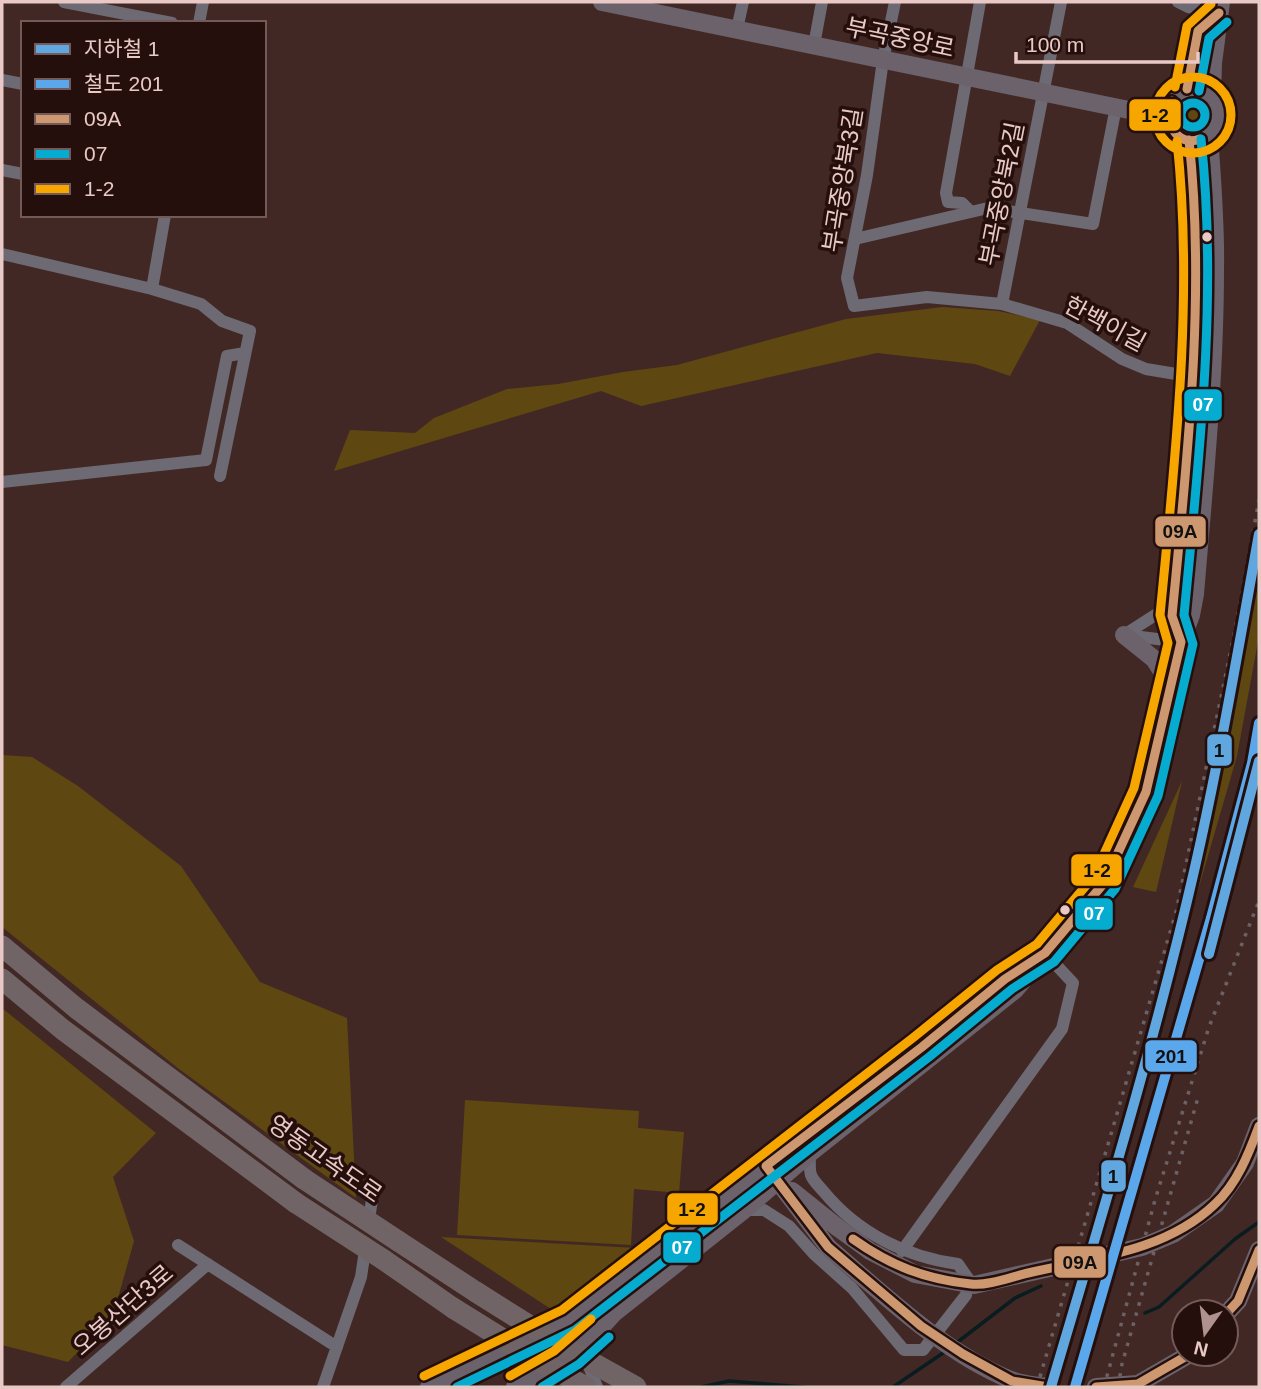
<svg xmlns="http://www.w3.org/2000/svg" width="1261" height="1389" viewBox="0 0 1261 1389" font-family="Arial,'Noto Sans KR',sans-serif">
	<style>
		.green { fill: #5e4711 }
		.lines { fill: none; stroke-linecap: round; stroke-linejoin: round }
		.stream { stroke: #091d20; stroke-width: 3.5 }
		.street { stroke: #6d6a74; stroke-width: 12 }
		.secondary { stroke: #6b626b; stroke-width: 18 }
		.highway { stroke: #706466; stroke-width: 21 }
		.rail { stroke: #6c6165; stroke-width: 3.5; stroke-dasharray: 3.5 7; stroke-linecap: butt }
		.secondary-bridge { stroke: #6b626b; stroke-width: 18 }
		.highway-bridge { stroke: #706466; stroke-width: 21 }
		.bus-1-casing { stroke: #250f0d; stroke-width: 14 }
		.bus-2-casing { stroke: #250f0d; stroke-width: 14 }
		.bus-3-casing { stroke: #250f0d; stroke-width: 14 }
		.bus-1 { stroke: #cd976f; stroke-width: 9 }
		.bus-2 { stroke: #06acd0; stroke-width: 9 }
		.bus-3 { stroke: #f7a600; stroke-width: 9 }
		.rail-1-casing { stroke: #250f0d; stroke-width: 16 }
		.rail-1 { stroke: #5aa8eb; stroke-width: 10 }
		.metro-1-casing { stroke: #250f0d; stroke-width: 16 }
		.metro-1 { stroke: #60a7e0; stroke-width: 10 }
		.bus-dot { fill: #e9c9c5; stroke: #250f0d; stroke-width: 2.5 }
		.labels { text-anchor: middle; stroke-width: 7; stroke-linejoin: round; paint-order: stroke }
		.street-label { font-size: 24px; fill: #e9c9c5; stroke: #250f0d }
		.line-badge { stroke: #250f0d; stroke-width: 2.5 }
		.badge-label { font-size: 19px; text-anchor: middle; font-weight: bold; fill: #fff }
		.pale-badge-label { font-size: 19px; text-anchor: middle; font-weight: bold; fill: #111 }
	</style>
	<rect width="100%" height="100%" fill="#422825"/>
	<path class="green" d="M1179 115a14 14 0 1 1 28 0a14 14 0 1 1-28 0Z
		M942 307 998 311 1040 320 1010 376 975 364 877 353 641 406 601 391 334 471 350 430 415 433 434 418 507 389 558 384 623 372 677 365 846 319Z
		M1259 556V636L1237 756 1178 959 1215 794Z
		M2 755 32 757 78 786 181 866 260 982 347 1018 356 1198 179 1069 2 927Z
		M1182 781 1156 892 1133 887Z
		M2 1008 156 1133 113 1177 134 1241 113 1316 68 1362 2 1345Z
		M465 1100 639 1111 638 1128 684 1132 679 1193 634 1189 631 1245 457 1235Z
		M441 1237 636 1248 554 1311Z"/>
	<g class="lines">
		<path class="stream" d="M1145 1313 1159 1307 1235 1239 1259 1222
			M955 1344 1015 1298 1041 1286
			M701 1387 729 1381 804 1387
			M893 1387 946 1351"/>
		<path class="street" d="M64 2 172 23
			M895 2 883 60 867 175 847 278 854 306 927 297 1002 304 1067 323 1122 359 1146 369 1200 378
			M1178 2 1188 7 1219 13
			M199 23 203 2
			M737 29 743 2
			M814 45 822 2
			M2 80 23 84
			M2 170 23 174
			M971 212 962 203 948 202 946 193 980 2
			M855 239 988 208 1093 224 1116 107
			M2 254 152 289 201 304 222 321 250 331 220 476
			M152 289 165 215
			M1002 304 1061 2
			M2 482 206 460 227 356 245 353
			M1124 635 1163 610 1174 599
			M1125 635 1181 642
			M744 1210H764L789 1226 814 1254 852 1288 904 1350H923L966 1295 969 1280 958 1264C906 1257 858 1233 824 1192 820 1187 813 1181 811 1175 809 1169 810 1160 810 1153
			M368 1226 373 1193
			M178 1245 337 1347
			M902 1251 1062 1029 1073 983 1045 953
			M587 1361 597 1387
			M66 1387 208 1264
			M323 1387 361 1277 366 1244"/>
		<path class="secondary" d="M602 2 1168 118
			M1187 89 1198 31 1219 13
			M1167 115a26 26 0 1 1 52 0a26 26 0 1 1-52 0Z
			M1212 97 1213 63 1221 2
			M1124 635 1154 659 1172 687
			M1181 642 1172 616C1178 556 1182 495 1187 434 1195 336 1202 238 1189 140
			M771 1172 828 1247
			M792 1191 837 1227
			M1226 1314 1238 1301 1259 1250
			M429 1387 568 1320 922 1047 1005 979 1030 963
			M515 1387 533 1379 582 1348 614 1313 744 1210 810 1153 1015 990 1104 883 1146 792 1181 642 1191 615 1195 594C1204 486 1215 377 1215 269 1216 224 1212 180 1209 135"/>
		<path class="highway" d="M2 946 76 1008 304 1179
			M2 979 62 1029 296 1203
			M398 1241 476 1292
			M384 1260 453 1308"/>
		<path class="rail" d="M1037 1387 1176 912 1234 635 1259 500
			M1104 1387 1155 1200 1209 1027 1259 901
			M1118 1387 1122 1364 1199 1094"/>
		<path class="secondary-bridge" d="M837 1227 870 1251 915 1274 974 1285 1142 1247 1173 1234 1216 1204 1245 1163 1259 1126
			M828 1247C882 1293 944 1353 1011 1380 1022 1385 1036 1385 1048 1387
			M1096 1387 1138 1384 1190 1354"/>
		<path class="highway-bridge" d="M304 1179 398 1241
			M296 1203 384 1260
			M476 1292 557 1343 636 1387
			M453 1308 542 1363 586 1387"/>
		<defs>
			<path id="bus-1" d="M1187 89 1198 31 1219 13
				M1172 101C1162 120 1177 148 1200 139
				M853 1239C891 1266 925 1279 971 1284 988 1286 1011 1277 1028 1273 1092 1258 1165 1252 1215 1204 1237 1184 1249 1153 1259 1126
				M1226 1314 1238 1301 1259 1250
				M1048 1387 1012 1381 963 1354 921 1326 828 1247 766 1166 922 1047 1005 979 1045 953 1104 883 1146 792 1181 642 1172 616C1187 460 1206 296 1189 140
				M1096 1387 1138 1384 1190 1354"/>
			<path id="bus-2" d="M1199 91 1209 38 1227 22
				M1181 115a12 12 0 1 1 24 0a12 12 0 1 1-24 0Z
				M457 1387 575 1330 929 1057 1012 989 1054 962 1115 889 1158 796 1193 644 1184 615C1199 458 1218 295 1201 139
				M542 1387 579 1364 609 1337"/>
			<path id="bus-3" d="M1155 115a38 38 0 1 1 76 0a38 38 0 1 1-76 0Z
				M1175 87 1187 26 1211 4
				M424 1376 562 1310 914 1037 997 970 1037 944 1094 876 1134 788 1168 643 1160 615C1175 460 1194 296 1177 141
				M510 1376 554 1351 591 1319"/>
		</defs>
		<use href="#bus-1" class="bus-1-casing"/>
		<use href="#bus-2" class="bus-2-casing"/>
		<use href="#bus-3" class="bus-3-casing"/>
		<use href="#bus-1" class="bus-1"/>
		<use href="#bus-2" class="bus-2"/>
		<use href="#bus-3" class="bus-3"/>
		<defs>
			<path id="rail-1" d="M1075 1387 1211 918 1252 763 1259 723"/>
		</defs>
		<use href="#rail-1" class="rail-1-casing"/>
		<use href="#rail-1" class="rail-1"/>
		<defs>
			<path id="metro-1" d="M1209 954 1259 761
				M1051 1387C1102 1214 1155 1042 1195 867 1220 757 1239 645 1259 534"/>
		</defs>
		<use href="#metro-1" class="metro-1-casing"/>
		<use href="#metro-1" class="metro-1"/>
	</g>
	<g class="bus-dot">
		<circle cx="1207" cy="237" r="6"/>
		<circle cx="1065" cy="910" r="6"/>
	</g>
	<g class="labels">
		<g class="street-label">
			<text transform="translate(900 38) rotate(12)" y="8">부곡중앙로</text>
			<text transform="translate(843 180) rotate(-81)" y="8">부곡중앙북3길</text>
			<text transform="translate(1002 194) rotate(-79)" y="8">부곡중앙북2길</text>
			<text transform="translate(1105 324) rotate(28)" y="8">한백이길</text>
			<text transform="translate(325 1159) rotate(35)" y="8">영동고속도로</text>
			<text transform="translate(123 1310) rotate(-41)" y="8">오봉산단3로</text>
		</g>
	</g>
	<g class="line-badge">
		<rect x="1128" y="98" width="54" height="34" rx="7" fill="#f7a600"/>
		<rect x="1183" y="388" width="40" height="34" rx="7" fill="#06acd0"/>
		<rect x="1154" y="515" width="53" height="33" rx="7" fill="#cd976f"/>
		<rect x="1206" y="733" width="27" height="34" rx="7" fill="#60a7e0"/>
		<rect x="1070" y="853" width="53" height="34" rx="7" fill="#f7a600"/>
		<rect x="1074" y="897" width="40" height="34" rx="7" fill="#06acd0"/>
		<rect x="1144" y="1039" width="54" height="34" rx="7" fill="#5aa8eb"/>
		<rect x="1100" y="1159" width="27" height="34" rx="7" fill="#60a7e0"/>
		<rect x="666" y="1192" width="53" height="34" rx="7" fill="#f7a600"/>
		<rect x="662" y="1231" width="40" height="33" rx="7" fill="#06acd0"/>
		<rect x="1053" y="1245" width="54" height="34" rx="7" fill="#cd976f"/>
	</g>
	<g class="badge-label">
		<text x="1203" y="411">07</text>
		<text x="1094" y="920">07</text>
		<text x="682" y="1254">07</text>
	</g>
	<g class="pale-badge-label">
		<text x="1155" y="122">1-2</text>
		<text x="1180" y="538">09A</text>
		<text x="1219" y="757">1</text>
		<text x="1097" y="877">1-2</text>
		<text x="1171" y="1063">201</text>
		<text x="1113" y="1183">1</text>
		<text x="692" y="1216">1-2</text>
		<text x="1080" y="1269">09A</text>
	</g>
	<rect width="1261" height="1389" fill="none" stroke="#e9c9c5" stroke-width="7"/>
	<rect x="21" y="21" width="245" height="196" fill="#250f0d" stroke="#735957" stroke-width="2"/>
	<rect x="35" y="44" width="35" height="10" fill="#60a7e0" stroke="#735957" stroke-width="2"/>
	<text x="84" y="56" font-size="21" fill="#e9c9c5">지하철 1</text>
	<rect x="35" y="79" width="35" height="10" fill="#5aa8eb" stroke="#735957" stroke-width="2"/>
	<text x="84" y="91" font-size="21" fill="#e9c9c5">철도 201</text>
	<rect x="35" y="114" width="35" height="10" fill="#cd976f" stroke="#735957" stroke-width="2"/>
	<text x="84" y="126" font-size="21" fill="#e9c9c5">09A</text>
	<rect x="35" y="149" width="35" height="10" fill="#06acd0" stroke="#735957" stroke-width="2"/>
	<text x="84" y="161" font-size="21" fill="#e9c9c5">07</text>
	<rect x="35" y="184" width="35" height="10" fill="#f7a600" stroke="#735957" stroke-width="2"/>
	<text x="84" y="196" font-size="21" fill="#e9c9c5">1-2</text>
	<g transform="translate(1205 1333) rotate(194)"><circle r="33" fill="#250f0d" stroke="#735957" stroke-width="2"/>
	<path d="M0-5L12 26L0 18L-12 26Z" fill="#af918d"/>
	<text y="-10" font-size="19" font-weight="bold" text-anchor="middle" fill="#e9c9c5">N</text>
	</g>
	<path d="M1016 52v10h182v-10" fill="none" stroke="#e9c9c5" stroke-width="3.5"/>
	<text x="1026" y="52" font-size="21" fill="#e9c9c5" stroke="#250f0d" stroke-width="5" paint-order="stroke">100 m</text>
</svg>
